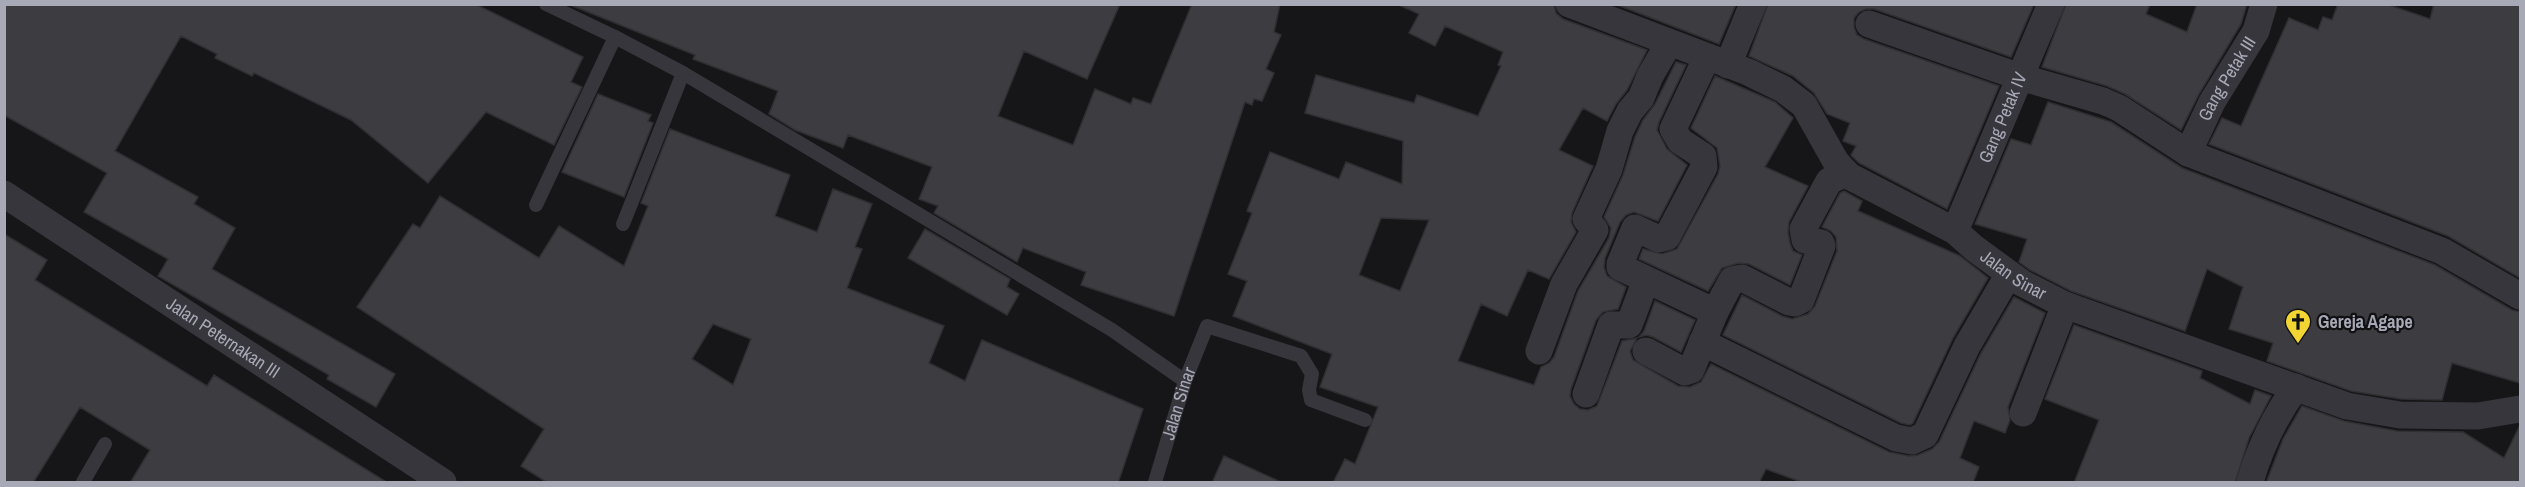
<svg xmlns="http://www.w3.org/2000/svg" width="2525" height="487" viewBox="0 0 2525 487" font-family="'Archivo Narrow',sans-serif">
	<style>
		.building { fill: #3d3d41; stroke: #302f33; stroke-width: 1.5; fill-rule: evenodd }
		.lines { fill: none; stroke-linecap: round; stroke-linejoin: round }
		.service { stroke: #37363c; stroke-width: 14 }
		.minor { stroke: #37363c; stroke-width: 27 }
		.labels { text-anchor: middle; stroke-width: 4.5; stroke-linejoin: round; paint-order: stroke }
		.street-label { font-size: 18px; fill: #a7a9b7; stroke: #111012 }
		.poi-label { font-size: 18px; font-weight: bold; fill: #a7a9b7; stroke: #111012; text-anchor: start }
	</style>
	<rect width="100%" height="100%" fill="#161517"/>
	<path class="building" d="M4 4H475L583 57 571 82 582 87 554 145 486 112 428 183 351 120 254 73 252 76 215 58 217 54 181 36 115 151 198 197 194 204 235 228 212 269 395 374 376 407 327 379 329 375 158 276 168 259 84 212 107 173 4 115Z
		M568 4H1120L1087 79 1024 51 998 116 1073 145 1095 89 1131 104 1133 98 1151 104 1192 4H1280L1274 32 1281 35 1266 69 1274 73 1262 101 1254 99 1252 105 1245 102 1174 316 1081 285 1086 272 1023 248 1017 262 934 213 938 206 919 199 932 167 848 135 843 148 795 130 769 114 778 91 693 59 695 55Z
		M1397 4H1554L1556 13 1563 19 1647 50 1627 90 1616 104 1607 121 1583 108 1559 150 1593 166 1572 213 1571 222 1576 232 1549 279 1528 270 1507 316 1481 304 1458 361 1534 385 1541 367 1549 363 1554 357 1578 291 1609 238 1611 228 1604 217 1623 175 1635 137 1643 120 1655 104 1676 62 1686 65 1659 122 1657 130 1667 149 1687 165 1658 221 1634 212 1626 215 1620 222 1605 258 1604 267 1607 276 1626 287 1618 309 1603 312 1596 320 1571 389 1570 396 1574 404 1580 409 1588 410 1597 406 1622 341 1637 338 1630 351 1633 360 1678 386 1690 387 1701 382 1711 364 1889 452 1909 456 1918 455 1932 449 1939 442 1981 353 2014 297 2045 313 2008 407 2010 420 2005 433 1974 421 1960 458 1979 467 1973 483H1804L1766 469 1759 483H1333L1345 459 1355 464 1378 407 1320 387 1332 354 1233 316 1247 281 1228 274 1252 213 1247 211 1270 152 1339 179 1346 162 1402 184 1403 141 1305 113 1316 75 1414 103 1417 95 1478 116 1501 66 1498 65 1503 52 1445 26 1435 46 1409 33 1419 14ZM1381 218 1429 220 1400 291 1359 275Z
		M1615 4H1736L1719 44Z
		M1768 4H2034L2011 57 1874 9H1866L1859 12 1854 18V27L1857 35 1864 39 1999 86 1947 209 1859 163 1851 155 1856 146 1843 141 1850 123 1827 114 1814 93 1793 76 1749 56Z
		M2066 4H2150L2146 14 2187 32 2197 4H2247L2241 24 2199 94 2181 130 2125 94 2107 86 2042 67Z
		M2338 4H2386L2430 19 2434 4H2520V278L2448 236 2209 144 2222 118 2241 126 2289 18 2318 30 2323 17 2332 20Z
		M1715 76 1775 102 1793 118 1765 167 1808 186 1789 222 1788 232 1790 243 1793 251 1802 255 1790 285 1749 264 1739 263 1722 268 1708 291 1639 259 1643 249 1662 254 1677 249 1718 174 1720 166 1717 148 1691 128Z
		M598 94 651 115 648 121 653 123 624 197 562 172Z
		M2048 102 2111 122 2182 168 2435 265 2512 310 2520 312V383L2452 363 2442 400 2401 399 2351 391 2267 361 2273 343 2229 329 2243 287 2207 269 2185 331 2071 291 2030 270 2019 262 2027 239 1975 224 2011 139 2031 145Z
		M670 129 790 175 775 216 817 232 833 189 872 204 855 247 862 249 847 288 944 326 929 363 965 381 982 340 1143 409 1118 483H548L521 466 544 429 357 307 413 224 420 228 440 196 539 258 559 226 624 266 648 206 641 203ZM713 324 751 339 733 385 692 359Z
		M1844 191 1862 201 1858 211 1960 256 1988 278 1953 338 1913 423 1910 425 1901 423 1723 335 1742 295 1782 316 1792 319 1808 314 1815 306 1837 251 1836 237 1831 231 1822 227 1840 193Z
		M925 229 1010 279 1007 287 1019 294 1007 315 908 258Z
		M4 234 47 260 35 280 207 386 214 375 388 483H130L150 450 80 407 33 483H4Z
		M1655 301 1695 320 1681 352 1653 337 1646 335 1639 337 1644 331Z
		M2074 325 2202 371 2200 378 2250 404 2255 390 2271 396 2249 438 2235 483H2074L2099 420 2045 399Z
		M2302 406 2344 421 2397 431 2463 432 2504 458 2520 425V483H2266L2283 439Z
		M1224 456 1283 483H1212Z"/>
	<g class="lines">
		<g class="service">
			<path d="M546 4 615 37 683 73 1112 330 1185 381"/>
			<path d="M536 205 615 37"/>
			<path d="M623 224 683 73"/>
			<path d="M83 482 105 444"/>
			<path id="s1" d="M1155 482 1185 381 1207 326 1301 356 1312 374 1309 390 1311 400 1365 420"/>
		</g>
		<g class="minor">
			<path id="s2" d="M1569 4 1748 72 1783 89 1804 105 1836 162 1849 176 1955 231 1974 248 2022 283 2065 305 2347 406 2400 415 2478 416 2520 409"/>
			<path d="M1869 24 2020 77 2103 101 2119 108 2188 153 2442 251 2520 296"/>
			<path d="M1707 57 1673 129 1680 141 1703 156 1704 167 1667 237 1659 239 1635 228 1620 264V267L1715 312"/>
			<path d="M1728 65 1753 4"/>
			<path id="s3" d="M2188 153 2212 102 2256 31 2264 4"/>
			<path id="s4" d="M4 194 443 482"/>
			<path id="s5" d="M1955 231 2051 4"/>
			<path d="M1702 342 1896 438 1912 441 1925 435 1967 346 2009 274"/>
			<path d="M1539 351 1564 284 1595 230 1586 219 1609 169 1620 131 1630 111 1641 98 1650 76 1669 43"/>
			<path d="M1646 351 1685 372 1691 370 1715 312 1732 280 1742 278 1789 302 1795 303 1801 300 1822 246 1821 243 1805 240 1803 229 1829 181 1846 173"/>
			<path d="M1586 394 1611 325H1629L1646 280"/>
			<path d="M2023 413 2065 305"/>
			<path d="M2250 482C2260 447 2275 416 2296 387"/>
		</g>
	</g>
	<defs>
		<symbol id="church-pin" viewBox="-11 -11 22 30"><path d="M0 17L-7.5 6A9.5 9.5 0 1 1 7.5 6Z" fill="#f2d532" stroke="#111012"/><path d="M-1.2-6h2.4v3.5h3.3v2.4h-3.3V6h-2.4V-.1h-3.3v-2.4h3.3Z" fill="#111"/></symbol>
	</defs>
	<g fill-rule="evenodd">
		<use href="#church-pin" x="2283" y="307" width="30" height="40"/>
	</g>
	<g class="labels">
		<g class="street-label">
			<text dy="6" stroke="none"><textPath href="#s3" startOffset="84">Gang Petak III</textPath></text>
			<text dy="6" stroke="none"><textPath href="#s5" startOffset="123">Gang Petak IV</textPath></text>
			<text dy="6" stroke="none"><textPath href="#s2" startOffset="534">Jalan Sinar</textPath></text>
			<text dy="6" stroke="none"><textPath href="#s4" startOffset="262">Jalan Peternakan III</textPath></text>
			<text dy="6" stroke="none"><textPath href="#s1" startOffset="82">Jalan Sinar</textPath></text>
		</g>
		<g class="poi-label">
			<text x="2318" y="328">Gereja Agape</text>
		</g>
	</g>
	<rect width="2525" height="487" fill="none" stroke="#a7a9b7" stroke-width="12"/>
</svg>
